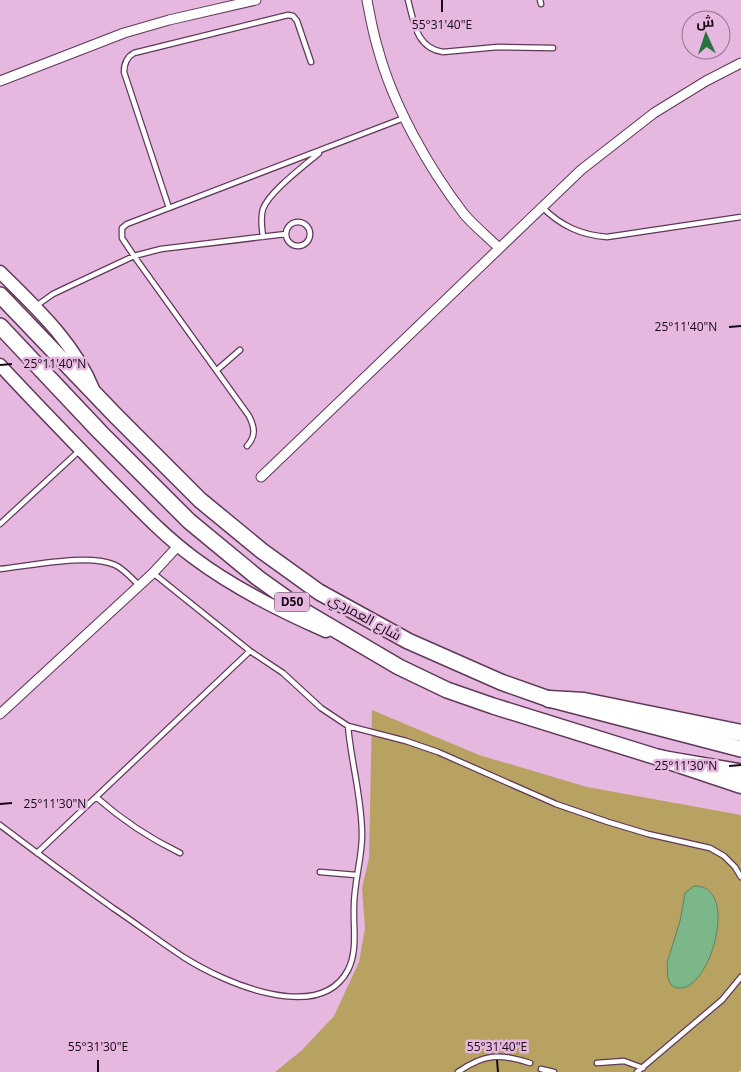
<svg xmlns="http://www.w3.org/2000/svg" width="741" height="1072" viewBox="0 0 741 1072" font-family="'Open Sans',Cairo,sans-serif">
	<style>
		.green { fill: #b8a262 }
		.water { fill: #7bb789; stroke: #5d8266 }
		.lines { fill: none; stroke-linecap: round; stroke-linejoin: round }
		.lane-casing { stroke: #5f385a; stroke-width: 7 }
		.street-casing { stroke: #5f385a; stroke-width: 11 }
		.secondary-casing { stroke: #5f385a; stroke-width: 15 }
		.primary-casing { stroke: #5f385a; stroke-width: 18 }
		.highway-casing { stroke: #5f385a; stroke-width: 19 }
		.lane { stroke: #fff; stroke-width: 4.5 }
		.street { stroke: #fff; stroke-width: 9 }
		.secondary { stroke: #fff; stroke-width: 12 }
		.primary { stroke: #fff; stroke-width: 15 }
		.highway { stroke: #fff; stroke-width: 16 }
		.ticks { fill: none; stroke: #180816; stroke-width: 2 }
		.labels { text-anchor: middle; stroke-width: 5; stroke-linejoin: round; paint-order: stroke }
		.shield { fill: #e6b8df; stroke: #563d52; stroke-width: 1 }
		.shield-label { font-size: 12px; font-weight: bold; fill: #180816 }
		.street-label { font-size: 14px; fill: #180816; stroke: #e6b8df }
		.ticks-label { font-size: 12px; text-anchor: middle; fill: #180816; stroke: #e6b8df; stroke-width: 5; stroke-linejoin: round; paint-order: stroke }
	</style>
	<rect width="100%" height="100%" fill="#e6b8df"/>
	<path class="green" d="M372 710 479 755 587 787 741 815V1070L738 1072H275L301 1051 334 1016 359 962 365 928 362 888 369 858Z"/>
	<path class="water" d="M694 886C741 884 710 993 678 988 675 988 673 986 671 985L668 978 667 963 680 921 685 893Z"/>
	<g class="lines">
		<defs>
			<path id="lane" d="M408 0C414 22 416 48 443 52L498 47 553 48
				M540 0 541 4
				M542 207C561 226 581 235 607 237L741 217
				M169 208 124 72C124 63 127 57 134 53L288 15 293 16 297 21 311 62
				M286 234a12 12 0 1 1 24 0a12 12 0 1 1-24 0Z
				M263 237C262 228 260 218 263 209 269 192 304 166 319 153
				M36 306 53 294 72 285 134 256 161 249 286 234
				M217 370 240 350
				M247 446C256 436 255 428 249 416L134 256 122 238V228L127 224 404 118
				M0 524 79 451
				M0 569C30 566 89 553 115 565 124 569 132 579 139 585
				M153 573 250 651 283 673 321 708 348 726 406 741 438 752 556 804 608 822 648 834 710 848 724 856 735 867 741 877
				M96 797C122 820 149 838 180 853
				M0 825C37 853 75 881 113 908 137 924 160 942 185 958 223 982 319 1025 348 970 358 950 353 927 354 906 354 882 362 859 362 835 362 798 351 762 348 726
				M37 853 250 651
				M320 872 356 875
				M597 1063 624 1061 643 1068
				M541 1069 554 1072
				M458 1072C484 1054 499 1053 530 1063
				M637 1072 722 1000 741 977"/>
			<path id="street" d="M367 0C370 16 373 33 378 49 393 105 428 167 464 214 474 226 488 237 499 248
				M0 81 124 33 169 20 256 0
				M261 477 581 170 654 113 706 81 741 63
				M0 714 153 573 178 546"/>
			<path id="secondary" d="M0 272C35 307 74 342 93 389
				M0 365C37 405 75 444 113 483 139 509 164 536 194 558 234 588 280 611 326 631"/>
			<path id="primary" d="M0 295 115 415 200 500 262 551 319 592 408 641 501 682 549 699 741 749
				M0 326 100 432 189 521 258 578 307 613 399 667 447 690 493 706 660 758 741 772"/>
			<path id="highway" d="M549 699 584 701 741 733
				M660 758 741 785"/>
		</defs>
		<use href="#lane" class="lane-casing"/>
		<use href="#street" class="street-casing"/>
		<use href="#secondary" class="secondary-casing"/>
		<use href="#primary" class="primary-casing"/>
		<use href="#highway" class="highway-casing"/>
		<use href="#lane" class="lane"/>
		<use href="#street" class="street"/>
		<use href="#secondary" class="secondary"/>
		<use href="#primary" class="primary"/>
		<use href="#highway" class="highway"/>
	</g>
	<path class="ticks" d="M442 0V12M729 327 741 326M0 365 12 364M729 766 741 765M0 804 12 803M98 1060V1072M497 1060 498 1072"/>
	<g class="labels">
		<rect class="shield" x="274.5" y="592.5" width="35" height="19" rx="4"/>
		<g class="shield-label">
			<text x="292" y="606">D50</text>
		</g>
		<g class="street-label">
			<text transform="translate(365 617) rotate(29)" y="5">شارع العمردي</text>
		</g>
	</g>
	<g class="ticks-label">
		<text x="442" y="29">55°31'40"E</text>
		<text x="686" y="331">25°11'40"N</text>
		<text x="55" y="368">25°11'40"N</text>
		<text x="686" y="770">25°11'30"N</text>
		<text x="55" y="808">25°11'30"N</text>
		<text x="98" y="1051">55°31'30"E</text>
		<text x="497" y="1051">55°31'40"E</text>
	</g>
	<g transform="translate(706 35) rotate(357)"><circle r="24" fill="#e6b8df" stroke="#94728f"/>
	<path d="M0-4L9 19L0 12L-9 19Z" fill="#287240"/>
	<text y="-8" font-size="14" font-weight="bold" text-anchor="middle" fill="#180816">ش</text>
	</g>
</svg>
